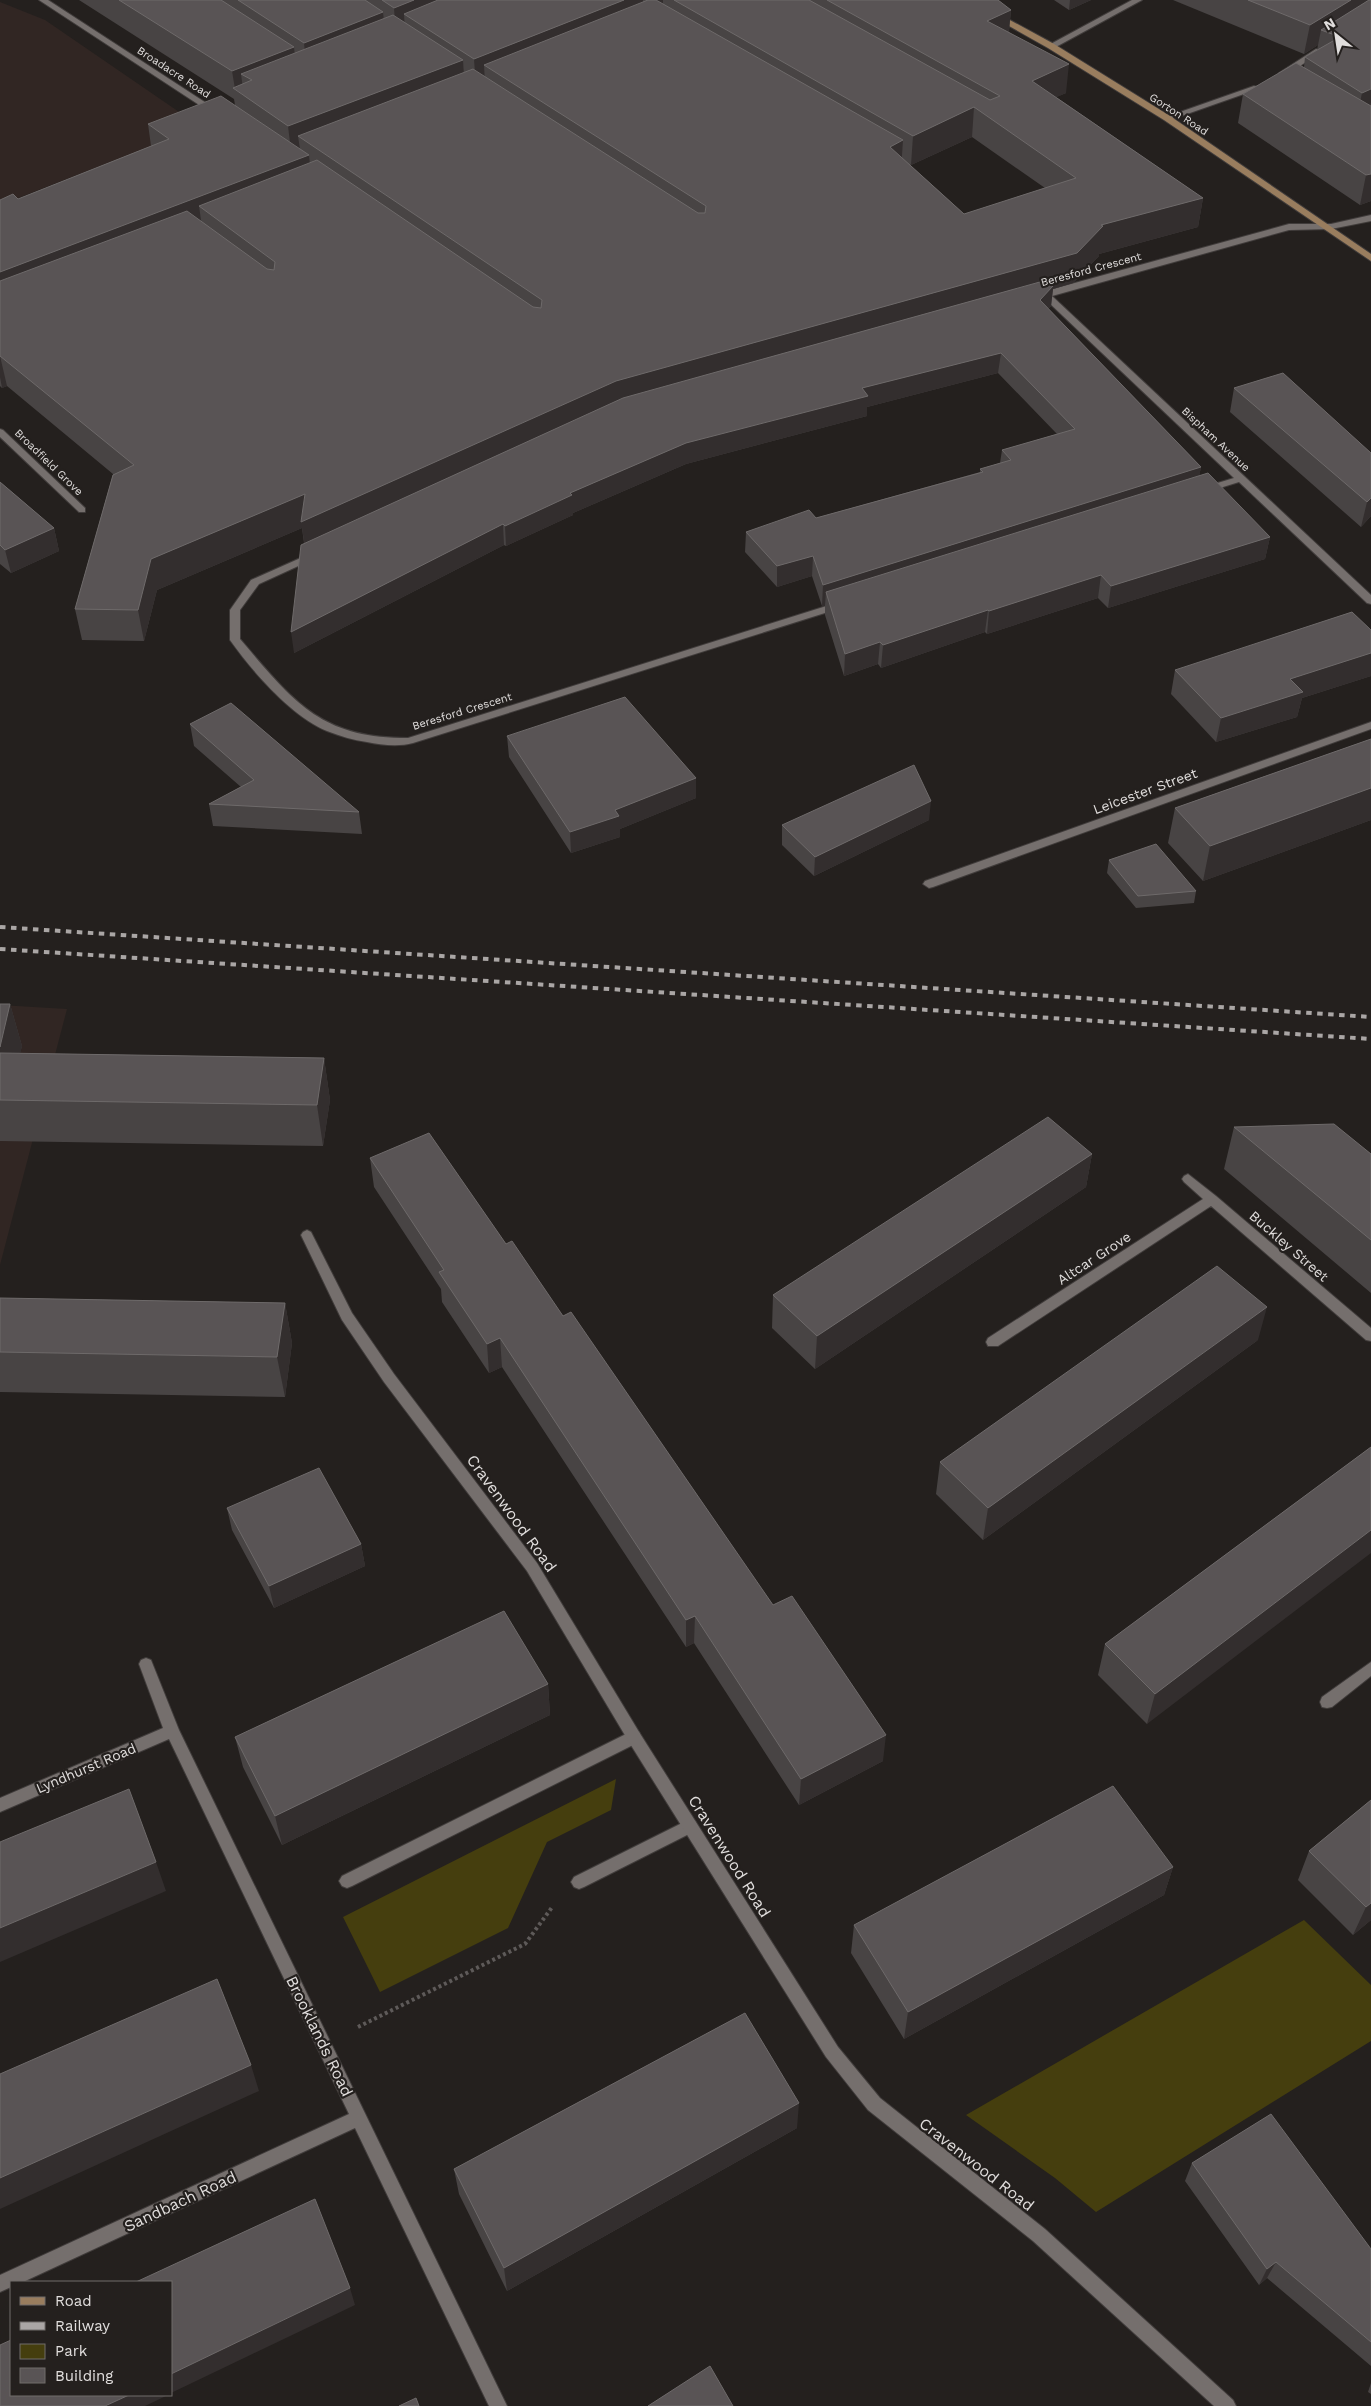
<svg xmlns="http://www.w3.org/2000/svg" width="1371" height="2406" viewBox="0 0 1371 2406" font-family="'Work Sans',sans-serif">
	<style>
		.built { fill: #312623 }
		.green { fill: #453e0e }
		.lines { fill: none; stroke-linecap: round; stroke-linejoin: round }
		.service-casing { stroke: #403c3b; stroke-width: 2 }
		.minor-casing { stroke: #403c3b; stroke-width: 2 }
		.secondary-casing { stroke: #403c3b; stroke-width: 2 }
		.path { stroke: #5e5a59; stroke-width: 4; stroke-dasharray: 3 3; stroke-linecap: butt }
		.service { fill: #756f6d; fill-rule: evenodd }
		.minor { fill: #756f6d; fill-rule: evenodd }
		.secondary { fill: #997d5e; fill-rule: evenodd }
		.rail { stroke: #aaa6a5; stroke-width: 4; stroke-dasharray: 5.5 5.5; stroke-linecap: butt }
		.wall { fill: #484444; fill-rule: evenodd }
		.shaded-wall { fill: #332e2e }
		.building { fill: #595455; stroke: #6e6a6a }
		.labels { text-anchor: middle; stroke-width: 4.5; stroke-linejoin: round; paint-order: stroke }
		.far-street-label { font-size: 11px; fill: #e1dedd; stroke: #24201e }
		.street-label { font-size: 14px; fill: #e1dedd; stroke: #24201e }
		.near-street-label { font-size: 16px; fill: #e1dedd; stroke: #24201e }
	</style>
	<rect width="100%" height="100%" fill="#24201e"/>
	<path class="built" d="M0 2 45 20 201 127 0 205Z
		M0 1005 67 1009 0 1265Z"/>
	<path class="green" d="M616 1779 611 1810 547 1842 508 1928 380 1992 343 1917Z
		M1304 1920 1371 1985V2041L1096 2212 1055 2178 966 2115Z"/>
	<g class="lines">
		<defs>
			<path id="service" d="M634 1730 639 1732 641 1737 639 1742 352 1886 347 1888 342 1886 339 1881 342 1876Z
				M690 1819 695 1821 697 1826 695 1831 584 1887 579 1889 574 1887 571 1882 574 1877Z"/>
			<path id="minor" d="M39 0H48L220 112 213 114Z
				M1132 0H1142L1054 48 1047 46Z
				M1316 49 1323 51 1286 75 1279 73Z
				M1254 86 1261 88 1170 120 1163 118Z
				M1371 215V221L1331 229 1289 230 1052 296 1371 595V604L1367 603 1239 482 1207 492H1201V488L1234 478 1044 298 1037 300 1033 297 1042 292 1289 224H1331Z
				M0 429 3 430 85 508V512H79L0 437Z
				M314 552 318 553V557L259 584 240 610V639C294 702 320 738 408 738L836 603H844L845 605 844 607 413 743C399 747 381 745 367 742 353 740 340 736 327 731 291 716 252 671 230 640V610L251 580Z
				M1371 722V729L933 887 929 888 923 884 925 881Z
				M1188 1174 1216 1196 1371 1328V1341L1366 1340 1211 1206 998 1346H988L986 1342 988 1338 1203 1199 1184 1182 1182 1179 1184 1176Z
				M307 1230 311 1232 352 1313 394 1374 537 1563 639 1732 838 2047 880 2098 1045 2229 1233 2400 1236 2406H1214L1033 2241 868 2110 826 2057 629 1742 527 1571 384 1382 342 1320 301 1235 303 1232Z
				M146 1658 151 1660 179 1730 507 2406H489L355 2128 23 2282H11V2287L0 2292V2275L349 2114 169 1739 0 1812V1798L163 1728 139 1664 141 1660Z
				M1371 1662V1676L1332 1707 1327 1708 1322 1707 1320 1702 1322 1697Z"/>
			<path id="secondary" d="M963 0H973L1054 44 1170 116 1371 254V261L1164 120 1048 48Z"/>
		</defs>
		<use href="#service" class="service-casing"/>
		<use href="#minor" class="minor-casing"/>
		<use href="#secondary" class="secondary-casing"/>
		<path class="path" d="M358 2027 525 1944 553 1906"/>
		<use href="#service" class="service"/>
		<use href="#minor" class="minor"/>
		<use href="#secondary" class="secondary"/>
		<path class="rail" d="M0 927 1371 1017
			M0 949 1371 1039"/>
	</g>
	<path class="wall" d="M79 0H998L1011 10 1009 32 1066 93 1056 97 1203 198 1198 227 1099 254V256L1073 283 1053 289 1051 306 1048 309 1201 467 1199 476 1270 537 1265 559 1108 608 1098 598 987 634 985 632 881 668 878 664 844 676 825 615V605L822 606 812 576 777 587 745 552 746 532 816 518 980 472V469L1000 463 1002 450 1057 434 998 373 867 407V416L686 464 573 513V515L506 546 504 545 294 653 304 543 302 528 157 590 144 641 82 640 75 609 113 474 7 386 2 388 0 386V200L18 199 151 146 148 124 235 105 234 99ZM972 137 1045 188 964 214 909 164 911 165Z
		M1054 0H1091L1069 10Z
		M1173 0H1371V201L1360 205 1238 123 1243 94 1304 67 1305 57 1317 50 1318 45 1304 54Z
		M1234 388 1371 453V516L1361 527 1230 412Z
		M0 482 54 528 59 551 11 573 0 564Z
		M1371 630V676L1302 698 1297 717 1216 742 1171 694 1175 670Z
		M190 724 359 812 362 834 213 826 209 804 241 787 194 746Z
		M507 736 696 778V798L620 829V837L571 853 509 757Z
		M1371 739V820L1203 881 1168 843 1175 808Z
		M929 820 814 876 782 845V825Z
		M1109 860 1196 891 1194 903 1136 908 1107 873Z
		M0 1004H10L22 1046 20 1053 324 1058 330 1100 323 1146 0 1141V1143Z
		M1234 1127 1371 1154V1293L1224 1169Z
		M1092 1154 1086 1187 815 1369 772 1328 773 1295Z
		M370 1158 506 1244 563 1316 773 1605 883 1761 799 1805 694 1643 686 1647 502 1367 489 1373 442 1302 441 1289 374 1187Z
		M0 1298 285 1303 292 1343 285 1397 0 1392Z
		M1258 1340 983 1540 936 1494 940 1462Z
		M1371 1447 1147 1724 1098 1675 1105 1644Z
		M227 1508 361 1544 365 1566 274 1608 232 1530Z
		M548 1684 550 1715 282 1845 243 1767 235 1737Z
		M1371 1800V1920L1353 1935 1298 1880 1309 1851Z
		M1173 1867 1164 1895 904 2039 851 1953 854 1925Z
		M797 2128 507 2291 459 2194 454 2169Z
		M1192 2163 1371 2249V2366L1267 2278 1259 2285 1185 2181Z
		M1371 2383V2394L1368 2392Z"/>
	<path class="shaded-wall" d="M414 0H470L404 14 405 33 396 37 394 8Z
		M624 0H643V22L484 65 485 84 476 88 474 59Z
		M654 0H663V13Z
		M1070 0H1091L1069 10Z
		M1351 0H1370L1321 30 1318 45 1304 54 1310 25Z
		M1011 10 1008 39 987 21Z
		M383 12 386 41 307 72 304 43Z
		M294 47 297 77 241 74 244 96 235 89 232 71Z
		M463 60 465 93 298 136 301 156 292 159 288 126Z
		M1069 64 1066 93 1028 110 1032 81Z
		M1371 89V102L1368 118 1356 122 1362 93Z
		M974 107 972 137 911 165 913 136Z
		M903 140 901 170 890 147Z
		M309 155 312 185 199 206 202 227 0 305V272Z
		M1371 174V201L1360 205 1366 175Z
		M1203 198 1198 227 1099 254V256L1073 283 1053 289 1051 306 1037 320 306 553 302 528 157 590 144 641 138 610 151 559 305 494 616 381 1101 225Z
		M1001 353 998 373 867 407V416L686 464 573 513V515L506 546 505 526 570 493 686 443 862 388Z
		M0 356 7 386 2 388 0 377Z
		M1201 467 1197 488 826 592 825 605 822 606 823 585Z
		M1371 498V516L1361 527 1367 502Z
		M503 524 504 545 294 653 291 632Z
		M54 528 59 551 11 573 5 550Z
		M1270 537 1265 559 1108 608 1111 586Z
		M813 556 812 576 777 587V566Z
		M1101 575 1098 598 987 634 989 611Z
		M988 610 985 632 881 668 883 645Z
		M880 642 878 664 844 676 845 654Z
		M1371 653V676L1302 698 1297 717 1216 742 1221 718 1290 679Z
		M696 778V798L620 829V837L571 853 570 832 615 810Z
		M1371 788V820L1203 881 1210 846Z
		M931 801 929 820 814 876 815 857Z
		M10 1004 22 1046 11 1095 0 1058V1047Z
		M324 1058 330 1100 323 1146 317 1105Z
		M1092 1154 1086 1187 815 1369 817 1336Z
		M285 1303 292 1343 285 1397 277 1357Z
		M1267 1307 1258 1340 983 1540 988 1508Z
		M500 1338 502 1367 489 1373 487 1344Z
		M1371 1530V1553L1147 1724 1155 1694Z
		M361 1544 365 1566 274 1608 269 1586Z
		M695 1616 694 1643 686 1647V1620Z
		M548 1684 550 1715 282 1845 275 1816Z
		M886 1735 883 1761 799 1805 801 1779Z
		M156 1862 166 1891 0 1962V1928Z
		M1173 1867 1164 1895 904 2039 908 2012Z
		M1371 1903V1920L1353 1935 1366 1907Z
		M251 2065 259 2091 0 2209V2178Z
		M799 2103 797 2128 507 2291 504 2268Z
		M1276 2262 1267 2278 1259 2285 1267 2269Z
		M350 2288 355 2305 171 2393V2374Z
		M129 2395H168L145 2406H105Z"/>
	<path class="building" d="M119 0H221L294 47 232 71Z
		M238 0H365L383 12 304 43Z
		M382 0H414L394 8Z
		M438 0H624L474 59 404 14Z
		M648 0H656L903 140 890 147 964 214 1076 178 974 107 913 136 674 0H809L990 100 1000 96 827 0H998L1011 10 987 21 1069 64 1032 81 1203 198 1101 225 1103 226 1077 253 616 381 301 522 305 494 151 559 138 610 75 609 113 475 134 465 0 356V281L187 211 267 269 274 270 275 262 199 206 317 160 533 307 541 308 542 300 298 136 473 69 698 213H705L706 206 484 65Z
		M1248 0H1351L1310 25Z
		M1369 0H1371V89L1362 93 1305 57 1340 37 1321 30Z
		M393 15 463 60 288 126 233 88 252 80 241 74Z
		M1296 63 1371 106V174L1366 175 1243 94Z
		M221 96 309 155 0 272V200L13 194 18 199 169 139 148 124Z
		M1047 280 1053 286 1040 300 1201 467 823 585 813 556 777 566 746 532 809 510 816 518 983 472 980 469 1011 460 1002 450 1075 429 1001 353 862 388 868 396 686 443 570 493 572 495 505 526 503 524 291 632 301 545 623 398Z
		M1283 373 1371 453V498L1367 502 1234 388Z
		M1208 473 1270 537 1111 586 1101 575 989 611 988 610 883 645 880 642 845 654 826 592Z
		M0 482 54 528 5 550 0 545Z
		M1352 612 1371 630V653L1290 679 1303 692 1221 718 1175 670Z
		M625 697 696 778 615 810 619 816 570 832 507 736Z
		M231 703 359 812 209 804 254 780 190 724Z
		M1371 739V788L1210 846 1175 808Z
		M914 765 931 801 815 857 782 825Z
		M1156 844 1196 891 1138 896 1109 860Z
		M0 1004H10L0 1047Z
		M0 1053 324 1058 317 1105 0 1100Z
		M1048 1117 1092 1154 817 1336 773 1295Z
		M1334 1124 1371 1154V1240L1234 1127Z
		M429 1133 506 1244 512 1241 563 1316 571 1312 773 1605 792 1596 886 1735 801 1779 695 1616 686 1620 500 1338 487 1344 439 1272 444 1270 370 1158Z
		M1217 1266 1267 1307 988 1508 940 1462Z
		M0 1298 285 1303 277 1357 0 1352Z
		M1371 1447V1530L1155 1694 1105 1644Z
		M319 1468 361 1544 269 1586 227 1508Z
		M504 1611 548 1684 275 1816 235 1737Z
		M1113 1786 1173 1867 908 2012 854 1925Z
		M129 1789 156 1862 0 1928V1842Z
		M1371 1800V1903L1366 1907 1309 1851Z
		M217 1979 251 2065 0 2178V2074Z
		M745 2013 799 2103 504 2268 454 2169Z
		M1271 2114 1371 2249V2342L1276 2262 1267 2269 1192 2163Z
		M315 2199 350 2288 171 2374V2282H136Z
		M11 2340V2395H129L105 2406H0V2345Z
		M710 2366 733 2406H648Z
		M416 2398 419 2406H399Z"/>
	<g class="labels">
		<g class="far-street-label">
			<text transform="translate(174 72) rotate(33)" y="4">Broadacre Road</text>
			<text transform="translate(1179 114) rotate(33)" y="4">Gorton Road</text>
			<text transform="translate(1091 269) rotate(-15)" y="4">Beresford Crescent</text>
			<text transform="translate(1216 439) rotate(43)" y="4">Bispham Avenue</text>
			<text transform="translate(49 462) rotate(44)" y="4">Broadfield Grove</text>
			<text transform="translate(462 711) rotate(-17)" y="4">Beresford Crescent</text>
		</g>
		<g class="street-label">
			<text transform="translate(1145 791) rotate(-20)" y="5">Leicester Street</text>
			<text transform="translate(1289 1246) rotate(41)" y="5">Buckley Street</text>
			<text transform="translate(1094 1258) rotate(-33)" y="5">Altcar Grove</text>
			<text transform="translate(86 1768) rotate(-23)" y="5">Lyndhurst Road</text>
		</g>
		<g class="near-street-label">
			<text transform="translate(512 1513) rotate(54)" y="6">Cravenwood Road</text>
			<text transform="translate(730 1856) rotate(58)" y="6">Cravenwood Road</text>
			<text transform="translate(320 2036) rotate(64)" y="6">Brooklands Road</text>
			<text transform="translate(977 2164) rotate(38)" y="6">Cravenwood Road</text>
			<text transform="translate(180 2201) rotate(-25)" y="6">Sandbach Road</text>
		</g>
	</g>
	<rect x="10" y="2281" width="162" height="115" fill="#24201e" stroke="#706c6a"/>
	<rect x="20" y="2297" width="25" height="8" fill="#997d5e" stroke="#706c6a"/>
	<text x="55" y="2306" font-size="15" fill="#e1dedd">Road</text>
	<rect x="20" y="2322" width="25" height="8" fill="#aaa6a5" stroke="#706c6a"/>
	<text x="55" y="2331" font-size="15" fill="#e1dedd">Railway</text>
	<rect x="20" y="2344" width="25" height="15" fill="#453e0e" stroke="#706c6a"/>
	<text x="55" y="2356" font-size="15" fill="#e1dedd">Park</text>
	<rect x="20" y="2368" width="25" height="15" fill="#595455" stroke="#706c6a"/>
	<text x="55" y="2381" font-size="15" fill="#e1dedd">Building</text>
	<g transform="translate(1336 35) rotate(330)" stroke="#24201e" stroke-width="4" paint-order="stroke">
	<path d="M0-4L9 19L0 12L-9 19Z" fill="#e1dedd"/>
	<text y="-8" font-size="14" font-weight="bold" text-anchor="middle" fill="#e1dedd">N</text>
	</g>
</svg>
